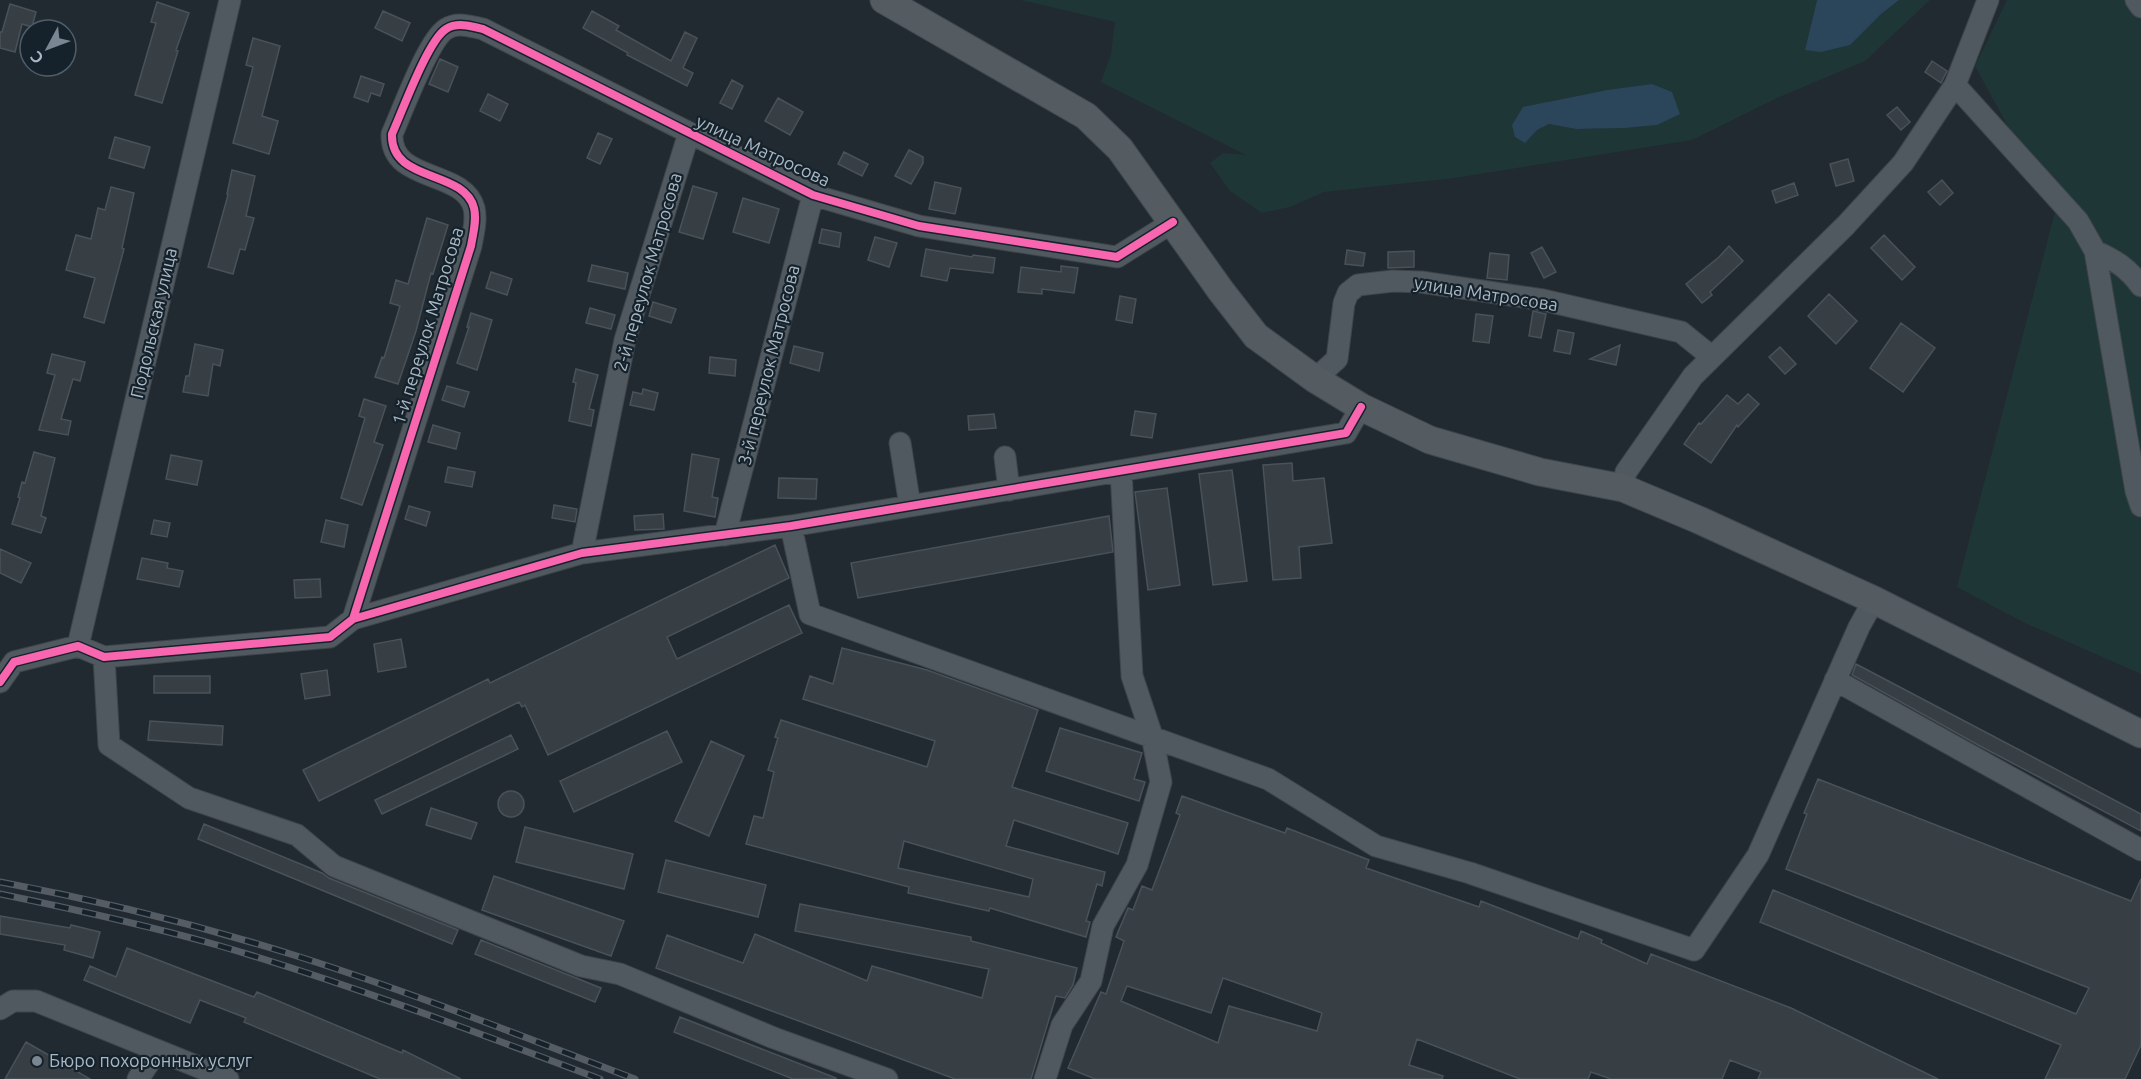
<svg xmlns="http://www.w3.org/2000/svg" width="2141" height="1079" viewBox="0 0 2141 1079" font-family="Ubuntu,sans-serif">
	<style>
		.green { fill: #1f3636; fill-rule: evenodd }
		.water { fill: #2b455a }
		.building { fill: #373f45; stroke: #495259; stroke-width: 1.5; fill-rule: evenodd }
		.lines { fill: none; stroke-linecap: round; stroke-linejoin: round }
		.minor-casing { stroke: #3e454a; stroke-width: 23 }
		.major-casing { stroke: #3f474e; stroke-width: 29 }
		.minor { stroke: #515960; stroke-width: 21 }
		.major { stroke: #545b61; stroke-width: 27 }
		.rail-casing { stroke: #555c63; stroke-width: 7 }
		.rail { stroke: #16222b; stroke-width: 4.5; stroke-dasharray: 14; stroke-linecap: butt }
		.cycleway-casing { stroke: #16222b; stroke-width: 11 }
		.cycleway { stroke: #f766af; stroke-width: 8 }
		.poi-dot { fill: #7a8691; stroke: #16222b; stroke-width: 2 }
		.labels { text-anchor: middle; stroke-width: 4.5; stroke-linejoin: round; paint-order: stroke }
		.street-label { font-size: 18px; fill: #a9b8c5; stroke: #16222b }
		.poi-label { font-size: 18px; fill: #a9b8c5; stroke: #16222b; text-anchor: start }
	</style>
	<rect width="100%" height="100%" fill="#222a31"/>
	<path class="green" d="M1021 0H1817L1805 50 1880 15 1899 0H1930L1865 61 1777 98 1692 140 1454 178 1324 192 1290 207 1262 213 1230 191 1210 163 1223 153 1246 155 1101 82 1111 54 1115 22ZM1652 84 1657 125 1625 128 1576 129 1549 124 1537 130 1547 102 1607 90Z
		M2007 0H2141V674L2025 623 1957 587 2055 212 1975 66Z"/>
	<path class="water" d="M1817 0H1899L1880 15 1850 45 1821 52 1805 50Z
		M1652 84 1672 92 1680 114 1657 125 1625 128 1576 129 1549 124 1537 130 1525 143 1515 137 1512 125 1523 107 1607 90Z"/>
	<path class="building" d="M157 2 189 13 176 50 178 51 162 103 135 95 156 23 151 22Z
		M10 4 36 12 32 27 22 24 15 52 0 48V32H2Z
		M383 11 410 23 402 41 375 28Z
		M592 11 619 26 616 30 671 61 685 32 697 38 683 68 693 73 687 86 627 55 628 53 583 28Z
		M253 38 280 46 262 116 278 121 269 154 233 143 253 67 246 65Z
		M440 59 458 67 448 92 429 84Z
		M1932 61 1947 71 1941 83 1925 72Z
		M361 76 384 84 380 96 371 93 368 102 354 97Z
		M732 80 743 86 732 109 720 103Z
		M488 94 508 104 500 121 480 111Z
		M778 98 803 112 790 135 765 121Z
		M1897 107 1910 122 1901 130 1887 115Z
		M598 133 612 139 600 164 587 158Z
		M115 137 150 147 144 168 109 158Z
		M909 150 923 157V163L911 184 895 176Z
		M844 152 868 164 862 176 838 164Z
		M1848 159 1854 181 1836 186 1830 164Z
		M232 170 255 176 246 216 254 218 245 250 240 249 233 274 208 267 228 195 227 194Z
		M1942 180 1953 193 1940 205 1928 192Z
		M935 182 961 188 955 214 929 209Z
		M1794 183 1798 195 1776 203 1772 191Z
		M693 186 717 193 703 239 679 232Z
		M111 187 134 193 122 248 124 249 104 323 84 317 95 278 66 270 76 235 91 239 98 208 105 210Z
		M743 198 779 209 769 243 733 232Z
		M427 218 448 225 433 274 431 273 416 331 398 384 375 377 382 357 384 358 400 306 390 303 396 280 408 284Z
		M822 229 841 233 839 247 819 243Z
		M1884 235 1915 267 1902 280 1871 248Z
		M875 237 897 243 889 267 868 260Z
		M1729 246 1743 261 1710 292 1712 295 1702 303 1686 284 1719 257Z
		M1542 247 1556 272 1544 278 1531 253Z
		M926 249 972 257 973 255 995 258 993 273 950 268 947 281 921 276Z
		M1347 250 1365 253 1363 266 1345 264Z
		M1414 251V267L1388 268V252Z
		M1490 253 1509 255 1507 280 1487 278Z
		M592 265 628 273 625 289 588 281Z
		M1061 266 1078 268 1074 293 1042 289V294L1018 292 1021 267 1061 272Z
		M491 272 512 279 507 295 486 288Z
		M1829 294 1857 321 1836 344 1808 316Z
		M1120 296 1136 299 1132 323 1116 320Z
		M653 302 676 309 671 323 649 316Z
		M590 308 615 315 611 329 586 323Z
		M1533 311 1546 314 1541 338 1529 336Z
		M471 313 492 320 477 370 457 363 469 327H467Z
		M1476 314 1493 316 1489 343 1473 341Z
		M1901 323 1935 348 1903 392 1870 368Z
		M1558 330 1574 333 1570 354 1554 351Z
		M195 344 223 350 220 366 213 364 208 396 183 392 186 376H189Z
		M1620 345 1616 365 1590 359Z
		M794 346 823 353 819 371 790 363Z
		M1780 347 1796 364 1785 374 1769 357Z
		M52 354 85 362 80 381 73 379 61 419 71 421 68 435 39 430 55 375 47 373Z
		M710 357 736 360 735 376 709 373Z
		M576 369 598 375 589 409 594 410 591 426 569 421 576 383 573 382Z
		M447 386 469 392 464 407 442 400Z
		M643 389 658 393 654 410 630 405 633 392 642 394Z
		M1748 394 1759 404 1738 427 1737 425 1711 463 1684 444 1699 423 1701 424 1727 395 1738 404Z
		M364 399 386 406 374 442 383 445 362 505 341 498 365 418 359 416Z
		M1135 411 1156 414 1152 438 1131 435Z
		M994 414 996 428 969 430 968 416Z
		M433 425 460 433 456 449 428 442Z
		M34 452 55 458 41 516 46 518 41 533 12 524 20 498 18 497 22 482 25 483Z
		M692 454 719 459 712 497 718 498 715 517 684 511Z
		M171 455 202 461 197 485 166 479Z
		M1292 463 1293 481 1324 478 1332 543 1299 547 1301 578 1273 580 1263 465Z
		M448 467 475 472 472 487 445 482Z
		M1232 470 1247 581 1213 585 1199 474Z
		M779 478 817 479 816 499 778 498Z
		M1167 488 1180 585 1148 590 1135 492Z
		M554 505 577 509 575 522 552 518Z
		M409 506 430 512 426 526 405 519Z
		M663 514 664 529 635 530 634 516Z
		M1109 516 1113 552 858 598 851 563Z
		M154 520 170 523 167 537 151 534Z
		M326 520 348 525 344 547 321 542Z
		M775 545 789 578 667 637 677 659 789 605 802 633 548 755 525 705 522 707 519 702 319 801 303 770 488 679 490 683Z
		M0 549 31 563 21 583 0 573Z
		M142 558 168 563 167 568 183 571 179 587 137 579Z
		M320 579 321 597 295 598 294 580Z
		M401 639 406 667 378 672 374 644Z
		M842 648 927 670 1038 710 1012 787 1128 823 1118 854 1014 820 1006 846 1105 872 1102 886 1097 884 1086 921 1090 922 1086 937 990 908 989 911 908 893 909 887 746 844 754 816 763 818 774 772 768 770 778 738 775 737 781 720 927 767 935 741 803 699 810 676 833 684ZM904 841 1033 879 1029 897 898 868Z
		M1856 664 2141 814V831L1980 746 1852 675Z
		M327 670 330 695 305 699 301 674Z
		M154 676H210V693H154Z
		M150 721 223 726 222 745 148 740Z
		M1060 728 1142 753 1134 779 1145 782 1139 801 1046 771Z
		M667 731 682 762 574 812 560 781Z
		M511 735 518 749 382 814 375 800Z
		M711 741 744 756 709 836 675 821Z
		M1818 779 2131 901 2141 879V1045L2125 1079H2045L2061 1045 1760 922 1773 890 2076 1014 2089 988 1786 869 1807 814 1804 813Z
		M498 804a13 13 0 1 1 26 0a13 13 0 1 1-26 0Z
		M1182 796 1285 833 1287 828 1369 860 1366 868 1479 907 1481 901 1578 939 1581 931 1602 940 1601 943 1647 964 1651 954 1791 1008 1938 1079H1758L1761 1072 1730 1060 1722 1079H1611L1591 1072 1588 1079H1520L1417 1039 1409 1065 1443 1076 1442 1079H1095L1068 1068 1101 992 1106 994 1124 941 1116 937 1128 908 1133 910 1142 886 1152 890 1180 815 1176 813ZM1223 978 1322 1013 1317 1031 1229 1006 1218 1043 1121 1001 1127 986 1211 1013Z
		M431 808 477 823 471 839 426 825Z
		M204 824 322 873 329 878 458 930 452 944 198 839Z
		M525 827 633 854 624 889 516 862Z
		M666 860 766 885 758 917 658 892Z
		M494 876 624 921 611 956 482 910Z
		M800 904 971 937V941L1077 968 1073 985 1065 998 1056 996 1031 1079H955L656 968 667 935 743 963 755 934 867 981 872 966 982 998 989 969 795 931Z
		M0 916 70 928 71 925 100 932 93 958 64 950 65 945 0 934Z
		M481 940 601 988 595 1002 475 954Z
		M127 948 254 997 257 992 402 1053 403 1050 461 1079H380L244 1022 246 1018 200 1000 190 1023 84 980 90 966 116 977Z
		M680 1017 836 1078V1079H793L674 1032Z
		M26 1042 90 1079H5Z"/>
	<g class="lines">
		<defs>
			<path id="minor" d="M2136 0 2141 7
				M1955 85 2078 221 2095 251 2136 491 2141 506
				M2095 251C2115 260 2128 268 2141 286
				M1315 379 1337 359 1344 303 1348 293 1358 285 1393 281 1421 282 1543 300 1681 332 1712 357
				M900 443 910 506
				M1005 457 1009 490
				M1623 488 1626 472 1693 376 1846 225 1903 163 1955 85 1988 0
				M791 526 810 614 1268 779 1376 846 1470 873 1694 950 1758 855 1859 627 1874 600
				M725 535 813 195
				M582 553 625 340 689 133
				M353 619 471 246C473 234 477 220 474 208 464 169 390 183 392 134 402 112 428 40 446 29 457 22 471 26 483 29L813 195 919 226 1117 257 1173 222
				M78 646 230 0
				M104 657 109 745 189 798 297 835 334 866 581 966 620 974 774 1038 887 1079
				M1835 680 2141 850
				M0 682 14 662 78 646 104 657 330 637 353 619 582 553 791 526 1346 433 1361 407
				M0 1009 13 1001H36L228 1079
				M138 1079 157 1051
				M1045 1079 1062 1025 1091 981 1103 926 1137 865 1161 782 1152 736 1132 676 1121 471"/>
			<path id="major" d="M884 0 1086 116 1120 149 1221 291 1256 336 1315 379 1361 407 1430 440 1540 472 1623 488 1699 520 1874 600 2141 734"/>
		</defs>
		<use href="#minor" class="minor-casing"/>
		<use href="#major" class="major-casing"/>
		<use href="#minor" class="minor"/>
		<use href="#major" class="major"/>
		<defs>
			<path id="rail" d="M0 882C102 901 202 926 300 957 413 993 524 1037 635 1079
				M0 894C73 909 145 925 217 945 347 983 473 1031 600 1079"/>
		</defs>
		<use href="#rail" class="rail-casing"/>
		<use href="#rail" class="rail"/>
		<defs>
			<path id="cycleway" d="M353 619 471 246C473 234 477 220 474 208 464 169 390 183 392 134 402 112 428 40 446 29 457 22 471 26 483 29L813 195 919 226 1117 257 1173 222
				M0 682 14 662 78 646 104 657 330 637 353 619 582 553 791 526 1346 433 1361 407"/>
		</defs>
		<use href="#cycleway" class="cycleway-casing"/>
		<use href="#cycleway" class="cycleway"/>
	</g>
	<circle class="poi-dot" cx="37" cy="1061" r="6"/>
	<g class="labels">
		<g class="street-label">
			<text transform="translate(763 151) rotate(25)" y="6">улица Матросова</text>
			<text transform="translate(648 272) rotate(-74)" y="6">2-й переулок Матросова</text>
			<text transform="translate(1486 294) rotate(9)" y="6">улица Матросова</text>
			<text transform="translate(154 323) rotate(-77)" y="6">Подольская улица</text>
			<text transform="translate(428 326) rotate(-73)" y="6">1-й переулок Матросова</text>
			<text transform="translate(769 365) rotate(-76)" y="6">3-й переулок Матросова</text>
		</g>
		<g class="poi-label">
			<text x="49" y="1067">Бюро похоронных услуг</text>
		</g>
	</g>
	<g transform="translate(48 48) rotate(229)"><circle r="28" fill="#16222b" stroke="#515e69" stroke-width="1.5"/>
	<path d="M0-4.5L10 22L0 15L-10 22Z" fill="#7a8691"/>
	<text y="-9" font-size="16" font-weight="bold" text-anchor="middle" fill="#a9b8c5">С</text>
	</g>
</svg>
